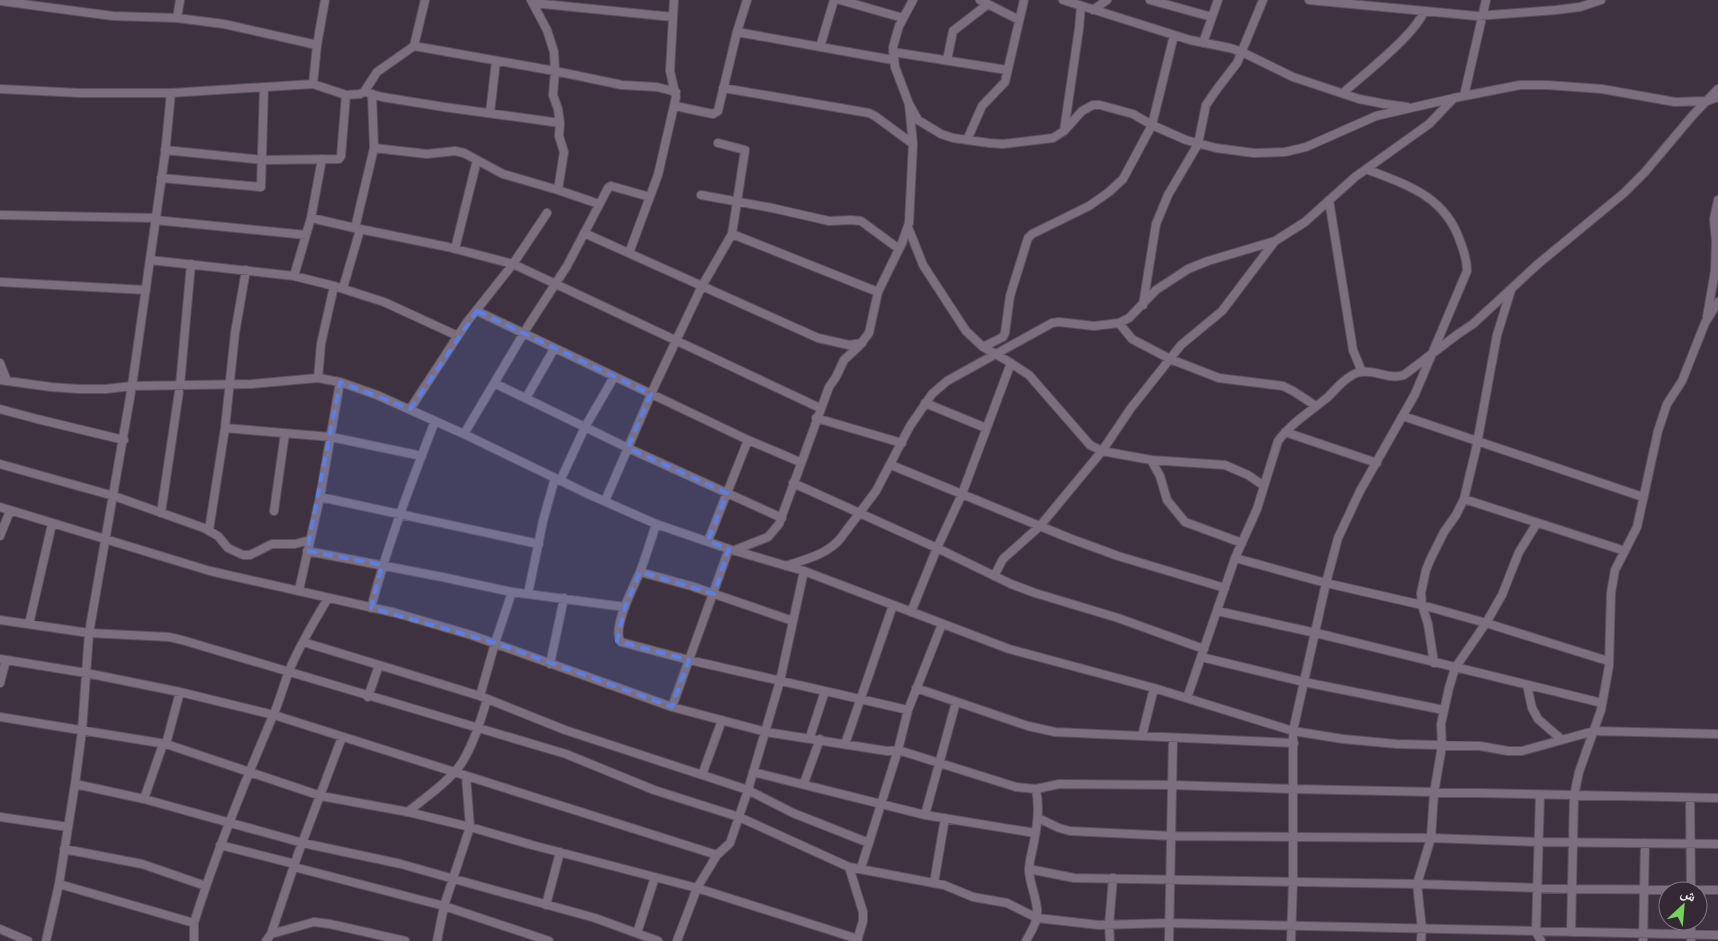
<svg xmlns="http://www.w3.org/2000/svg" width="1718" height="941" viewBox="0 0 1718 941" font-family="'DM Sans','Noto Naskh Arabic',sans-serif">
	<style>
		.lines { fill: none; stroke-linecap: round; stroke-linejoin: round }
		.minor-casing { stroke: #5b515c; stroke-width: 10 }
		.minor { stroke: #7c6e7e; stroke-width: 8 }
		.marked { fill: #5e7ee1; fill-opacity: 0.2; stroke: #5e7ee1; stroke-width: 4; stroke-dasharray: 10 6; stroke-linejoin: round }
	</style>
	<rect width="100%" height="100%" fill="#3e3240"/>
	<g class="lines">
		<defs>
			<path id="minor" d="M531 0 547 30 554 52 555 71 553 95 558 109 560 123 559 136 564 152 558 190
				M840 0 903 18
				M980 0 1019 20
				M1063 0 1190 40 1230 48 1242 52 1293 77 1359 99 1385 104 1407 107
				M1150 0 1212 17
				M1309 0 1477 16 1556 10 1580 7 1601 0
				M0 1 113 16 177 18 224 24 317 45
				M533 3 673 17
				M1093 10 1107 0
				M177 18 180 0
				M737 32 893 60
				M1203 43 1218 0
				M414 46 555 71 622 85 657 87 676 92
				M820 47 834 0
				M893 52 1007 70
				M947 60 953 31 988 4
				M313 84 317 45 325 0
				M723 88 869 113 875 116 913 144
				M0 89 80 93H171L313 84 346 95 360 94 364 92 377 72 414 46 425 0
				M368 93 382 97 444 107 560 123
				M1343 93C1363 75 1416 34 1424 11
				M372 94 374 148 355 228 448 247 513 264 820 408
				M1464 96 1486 0
				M909 104 918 120 941 134 953 138 989 143 1003 144 1053 138 1064 131 1082 111 1093 105H1100L1133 114 1152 125 1186 140 1216 148 1254 153 1285 152 1306 147 1376 116 1454 98 1520 85H1547L1602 89 1675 102 1707 101 1718 97
				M675 106 713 114 718 111 737 32 747 0
				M490 113 496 61
				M1064 131 1079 29 1081 6
				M967 140 982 106 1005 82 1024 0
				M374 148 427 154 455 151 464 153 503 174 558 190 599 204
				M165 150 263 160 339 159 341 156 346 95
				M161 178 261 187 264 87
				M701 195 772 208 829 221 851 220 861 221 899 249
				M1329 200 1353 350 1362 372
				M0 215 156 218
				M311 218 355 228
				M155 220 306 235
				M908 227 923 265 966 331 983 347 1006 360 1029 375 1090 445 1102 451 1151 460 1225 465 1248 475 1264 486
				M584 233 818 338 849 345 862 343
				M732 234 878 292
				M455 249 477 160
				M629 253 658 175 676 97 670 71 674 0
				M150 260 294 276 334 286 384 302 458 336
				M294 276 311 218 322 159
				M0 282 146 290
				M343 288 360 230
				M1143 305 1156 224 1168 195 1198 144 1206 105 1217 89 1237 63 1263 0
				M477 311 748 440 800 462
				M1707 317 1715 271 1716 242 1714 219 1718 200
				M1119 323 1132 339 1170 359 1219 378 1283 386 1293 391 1316 406
				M983 347 1003 337 1005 333 1010 296 1028 238 1032 234 1089 206 1109 192 1123 179 1152 125 1174 35
				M0 363 7 381
				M318 378 321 344 334 286
				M0 380 51 387 79 389H106L132 386 252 384 318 378 340 382 377 395 464 434 588 494 656 524 729 549 804 571 1009 649 1154 688 1293 731 1343 739 1397 744 1480 746 1508 751H1522L1594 731 1718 734
				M494 383 628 448 782 518
				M526 398 554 349
				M925 403 986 428
				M0 409 37 419 124 440
				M410 409 467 322 513 264 547 213
				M1403 416 1643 497
				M816 418 902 443
				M225 428 331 437 422 456
				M1285 432 1377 463
				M464 434 528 326 567 266 608 188 611 186 650 197
				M1151 460 1160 476 1167 500 1185 522 1242 543
				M0 464 114 496 204 528 218 536 228 548 243 555H250L272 544H295L310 540
				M891 465 1069 538 1118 556 1225 588
				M560 481 585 427 614 377
				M793 483 937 548 1011 584 1035 593 1118 618 1204 649
				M320 497 539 544
				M1464 499 1625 551
				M605 501 656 383 702 286 732 234 745 150 718 143
				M0 507 210 571 396 613 471 635 672 707 766 732 887 751 898 750 1016 787 1036 789 1059 784 1171 785 1294 789 1718 798
				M274 511 285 433
				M161 513 180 385 191 264
				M656 524C651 540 646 556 640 572 634 586 611 629 621 642L689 660 908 710
				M209 530 225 428 235 333 246 270
				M0 536 10 511
				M708 541 748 440
				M735 550 768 537 779 524 829 387 836 377 844 360 859 346 869 333 878 292 902 243 909 223 913 144 909 104 895 67 893 47 899 26 913 0
				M307 551 442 577 512 592 625 607
				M1235 558 1326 583 1422 605 1486 623 1608 661
				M786 566C806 559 826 555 840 539L876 491 910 426 932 394 947 381 1052 323 1059 322 1094 326 1119 323 1129 318 1156 290 1188 269 1208 261 1275 241 1305 222 1355 177 1429 124 1454 98
				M640 572 691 586 793 621
				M994 576 1003 559 1040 526 1102 451 1131 408 1181 345 1222 311 1275 241
				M299 590 320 497 340 382
				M528 594 543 521 555 478
				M371 608C388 543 411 483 435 421
				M1217 611 1316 633 1602 703
				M911 612 937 548 962 494 1011 363
				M0 620 89 633 169 637 182 640 566 754 654 790 739 817 849 867 944 885 973 897 1007 903 1037 918 1099 925 1169 923 1718 935
				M29 624 52 524
				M303 642 379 665 368 697
				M1201 657 1304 682 1444 710
				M0 659 86 673 180 692 274 715 717 855
				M1434 663 1428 624 1422 605 1421 593 1426 570 1430 560 1444 532 1456 515 1464 499 1476 449 1497 335 1511 290
				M550 664 564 598
				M379 665 480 696 565 730 748 790 793 813 869 843
				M0 683 6 660
				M1527 685 1532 708 1538 719 1562 740
				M916 688 1028 726 1055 732 1294 743
				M480 696 495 643 512 592
				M1187 698 1235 558 1257 509 1278 441C1291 423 1311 411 1328 397 1335 390 1342 381 1351 376 1354 374 1358 372 1362 372 1377 370 1389 380 1404 375L1458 334 1473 324 1538 264 1624 193 1645 172 1693 115 1718 89
				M672 707 729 549
				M0 717 166 744 321 796 408 812 470 827 532 845 697 888 858 939
				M1142 736 1154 688
				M810 737 825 691
				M166 744 180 692
				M845 744 893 605
				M753 772 925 815 1035 833
				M702 775 722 720
				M804 783 820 739
				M75 784 144 799 303 843 401 864 454 879 595 918 658 941
				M1540 795 1536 932 1541 941
				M1690 798 1691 891
				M144 799 163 744
				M408 812C424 798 445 785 458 768 472 750 481 720 487 699
				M925 815 956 702
				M0 817 68 827
				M1038 818 1059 828 1070 831 1172 836 1431 838 1539 842 1718 844
				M220 845 295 864
				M64 849 142 864 206 886
				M294 867 444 906 549 941
				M849 867 863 912V921L857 941
				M861 868 898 750 908 710 942 624
				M1029 869 1074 878 1417 884 1572 889 1718 890
				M934 883 945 818
				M59 884 194 923C216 852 243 786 272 718 279 703 283 687 289 671 299 646 314 622 328 598
				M546 905 560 852
				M1691 921V941
				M0 929 28 941
				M1571 932 1574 796 1579 772 1601 710 1609 666 1611 593 1615 570 1637 527 1658 431 1667 404 1682 381 1705 323 1718 302
				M637 933 655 877
				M271 934 298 854 342 737
				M46 941 59 884 75 784 82 731 89 633 132 386 165 154 171 93
				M194 941V923
				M266 941 271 934 314 922 330 924 405 941
				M437 941 444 906 470 827 466 776
				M677 941 697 888 717 855 730 843 748 790 780 681 804 571
				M1026 941C1030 933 1036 925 1037 916 1039 903 1030 886 1029 871 1029 863 1031 855 1033 847 1037 827 1040 810 1036 789
				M1110 941 1109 925 1113 878
				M1169 941 1173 739
				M1291 941 1293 881V731L1326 583 1338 538 1360 491 1415 394 1467 271C1467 260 1464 251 1460 241 1445 196 1407 185 1366 169
				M1421 941 1422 929 1417 884 1431 838 1434 793 1442 746 1441 724 1449 688 1455 668 1486 623 1502 595 1519 552 1537 523
				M1643 941 1645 843"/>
		</defs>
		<use href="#minor" class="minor-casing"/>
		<use href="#minor" class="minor"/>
	</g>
	<path class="marked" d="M477 311 651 394 628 448 727 493 708 541 729 549 714 594 640 572 625 607 617 641 689 660 672 707 495 643 371 608 382 565 307 551 340 382 410 409Z"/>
	<g transform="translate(1683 906) rotate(26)"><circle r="24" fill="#342835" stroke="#827783"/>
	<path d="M0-4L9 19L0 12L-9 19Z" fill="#76d25a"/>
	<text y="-8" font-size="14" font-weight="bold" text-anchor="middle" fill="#f6eef7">ش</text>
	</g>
</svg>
